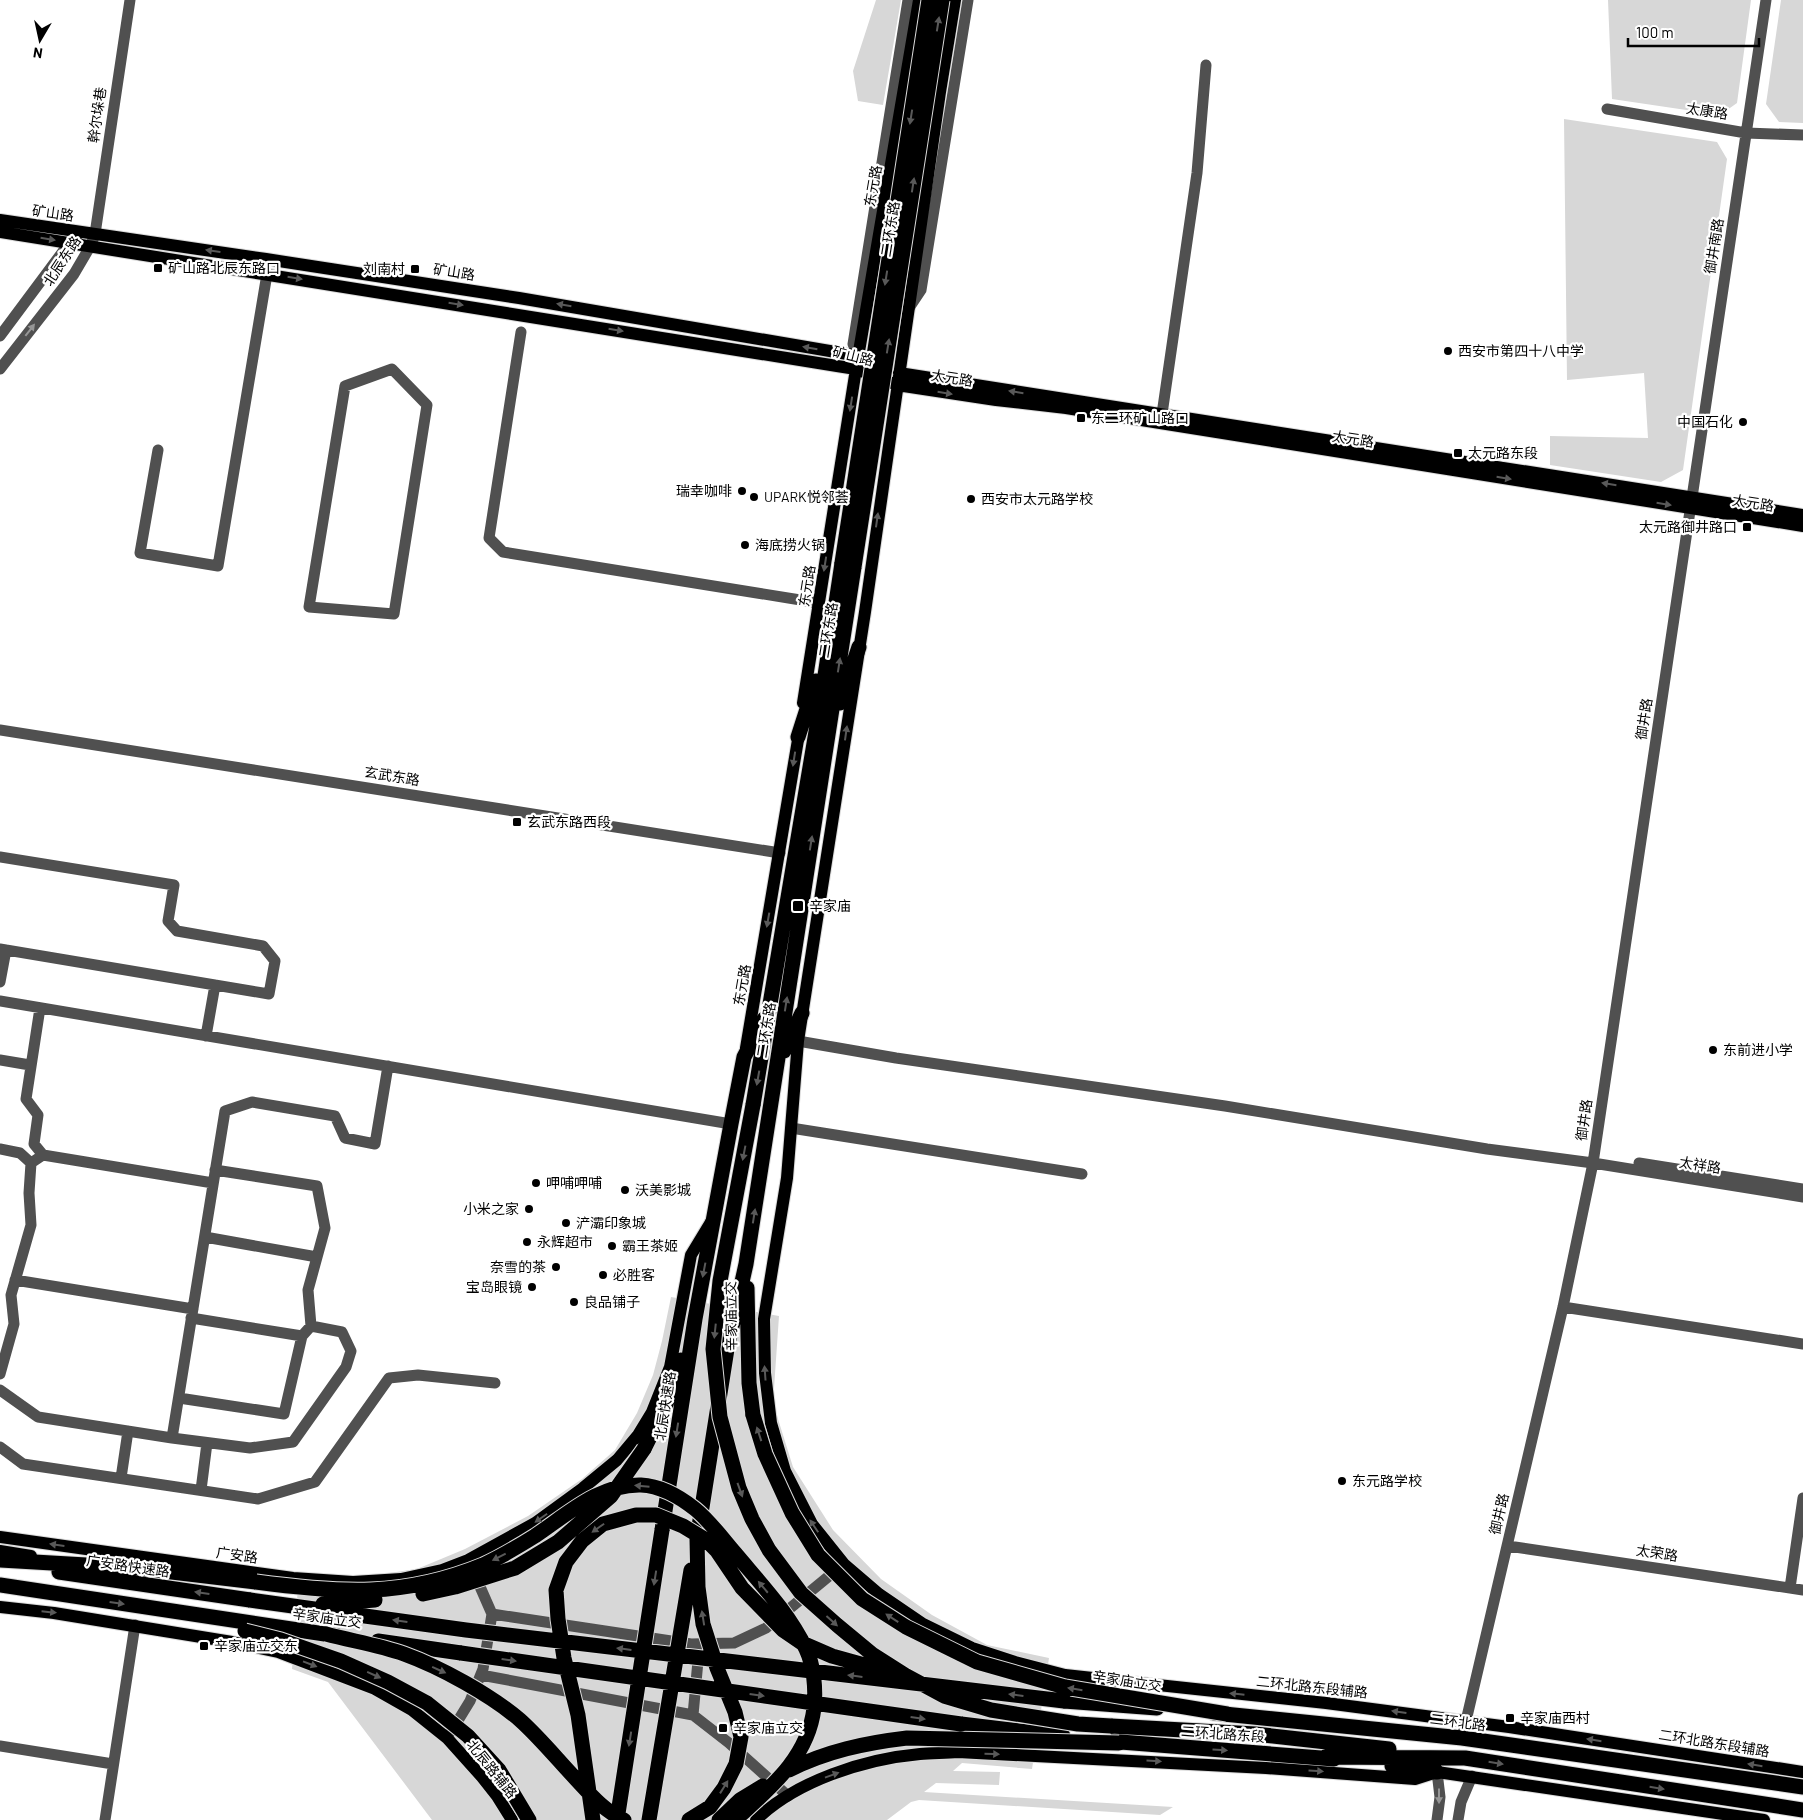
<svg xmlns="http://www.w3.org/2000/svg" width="1803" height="1820" viewBox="0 0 1803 1820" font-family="Barlow,'Noto Sans SC',sans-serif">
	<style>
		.green { fill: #d7d7d7 }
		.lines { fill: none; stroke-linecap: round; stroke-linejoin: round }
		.major-casing { stroke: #dbdbdb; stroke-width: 14 }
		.highway-casing { stroke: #dbdbdb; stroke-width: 17 }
		.minor { stroke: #505050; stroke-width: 11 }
		.major { stroke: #000; stroke-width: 12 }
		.highway { stroke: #000; stroke-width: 15 }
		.highway-bridge-casing { stroke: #dbdbdb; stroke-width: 17; stroke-linecap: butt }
		.highway-bridge { stroke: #000; stroke-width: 15 }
		.oneway { fill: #595959 }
		.oneway2 { fill: #969696 }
		.poi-dot { fill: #000; stroke: #fff; stroke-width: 2 }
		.labels { text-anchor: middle; stroke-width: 4.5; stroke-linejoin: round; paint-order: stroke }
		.street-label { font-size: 14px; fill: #000; stroke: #fff }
		.poi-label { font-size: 14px; fill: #000; stroke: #fff; text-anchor: start }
	</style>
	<rect width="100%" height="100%" fill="#fff"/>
	<path class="green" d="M876 0H901L883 105 858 101 853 71Z
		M1608 0H1751L1737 103 1720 115 1612 99Z
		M1781 0H1803V123L1779 122 1766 104Z
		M1564 119 1717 142 1727 159 1683 470 1661 482 1550 465V436L1648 438 1644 373 1567 380Z
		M671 1297 779 1316 773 1403 793 1467 833 1530 881 1579 932 1615 987 1645 1049 1658 1032 1769 962 1763 953 1771 1000 1772 999 1785 936 1783 924 1792 1173 1807 1160 1815 919 1800 911 1802 887 1820H432L328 1682 292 1669 299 1573 361 1577 417 1569 465 1549 528 1516 582 1479 615 1450 637 1413 653 1375 662 1341Z"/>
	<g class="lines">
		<defs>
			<path id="major" d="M955 0 940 92 865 612 798 1041 787 1178 764 1319 765 1373 771 1423 785 1471 812 1524 844 1564 879 1594 923 1624 972 1648 1015 1662 1065 1675 1326 1703 1509 1727 1803 1772
				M0 220 266 259 519 298 859 356
				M0 232 837 366 856 369 897 385 996 400 1066 408 1803 526
				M899 373 1803 515
				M803 703 856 369 919 0
				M746 1048 800 728
				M0 1537 293 1578 353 1582 401 1579 442 1570 468 1560 535 1523 583 1488 617 1460 638 1435 652 1412 670 1367 691 1255 711 1222
				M0 1551 31 1556
				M0 1607 54 1613 232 1642 278 1652 375 1689 412 1710 447 1738 482 1777 497 1796 512 1820
				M756 1820C796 1781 864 1759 920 1754 932 1753 945 1753 958 1752L1266 1768 1415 1779 1437 1772 1764 1820"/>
			<path id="highway" d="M840 703 859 647
				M798 737 816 681
				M784 1051 802 1013
				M753 1105 821 702 842 563
				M747 1288 749 1383 753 1415
				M644 1449 665 1407 681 1360
				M662 1530 695 1319 731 1124 744 1057 764 1019
				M697 1539 727 1349 746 1264 854 567
				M0 1560 138 1568 256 1582
				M59 1572 250 1600
				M0 1585 338 1636
				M378 1641 461 1653
				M1064 1701 1157 1708
				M1214 1713 1462 1738 1803 1787
				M961 1724 1063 1736
				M1111 1726 1255 1734 1389 1749
				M1108 1741 1334 1759
				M1325 1757 1465 1758 1803 1810
				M1392 1766 1437 1772"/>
		</defs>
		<use href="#major" class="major-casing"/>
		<use href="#highway" class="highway-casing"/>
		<path class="minor" d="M1607 109 1746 133 1803 135
			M909 308 921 290 968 0
			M521 332 489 538 503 552 819 603
			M0 336 70 242 77 240
			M863 358 859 356 853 344 908 0
			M0 369 74 274 91 245 95 234 130 0
			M392 369 427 405 394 614 309 607 345 386Z
			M1162 414 1197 173 1206 65
			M158 450 140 553 218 566 267 274
			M0 730 780 853
			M0 857 174 885 168 921 177 931 263 946 275 961 269 994 0 949
			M0 982 6 950
			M0 1001 731 1124
			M206 1036 215 985
			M798 1041 896 1058 1225 1106 1487 1149 1593 1163 1803 1197
			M0 1060 30 1065
			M791 1128 1082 1174
			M0 1149 20 1153 31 1163
			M43 1155 213 1183
			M1639 1163 1803 1189
			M205 1237 317 1257
			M15 1280 193 1309
			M1563 1307 1803 1344
			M191 1318 302 1336
			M0 1374 14 1324 11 1295 31 1225 29 1193 31 1163 43 1155 34 1144 38 1115 26 1099 40 1008
			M0 1390 38 1417 172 1438 225 1111 252 1102 335 1116 345 1138 375 1144 388 1066
			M179 1398 284 1414 302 1336 311 1326 308 1290 325 1228 317 1186 215 1170
			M172 1438 250 1448 293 1442 346 1367 351 1351 342 1332 311 1326
			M0 1447 23 1464 258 1499 315 1482 389 1378 418 1375 495 1383
			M121 1478 128 1431
			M201 1490 207 1443
			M1508 1546 1803 1590
			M1790 1588 1803 1498
			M492 1614 691 1644 734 1643 766 1628 840 1567
			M481 1675 693 1715 729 1743 788 1796
			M693 1715 699 1650
			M451 1732 470 1701 483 1669 492 1614 474 1573
			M1462 1738 1563 1307 1593 1163 1766 0
			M0 1746 113 1764
			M105 1820 135 1625
			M1437 1820 1440 1797 1437 1772
			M1458 1820 1461 1802 1472 1776"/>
		<use href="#major" class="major"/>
		<use href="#highway" class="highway"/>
		<defs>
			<path id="highway-bridge" d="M842 563 929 0
				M854 567 942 0
				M753 1105 720 1281 713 1349 720 1417 739 1488 752 1519 769 1550 801 1593 837 1625 872 1654 905 1675 944 1696 991 1710 1078 1724 1111 1726
				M753 1415 765 1454 792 1513 818 1555 862 1599 906 1627 977 1662 1065 1687 1227 1714
				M256 1582C339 1593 403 1598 483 1565 501 1557 519 1546 535 1536 568 1514 599 1484 641 1485 660 1486 680 1497 695 1509 710 1521 722 1538 735 1553 760 1583 789 1613 806 1649 814 1666 816 1689 814 1708 808 1758 770 1788 735 1820
				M423 1594 455 1587 515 1568 558 1542 611 1496 644 1449
				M250 1600 466 1630 1064 1701
				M323 1604 375 1600
				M245 1631 281 1640 341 1661 388 1682 427 1703 468 1736 499 1770 529 1820
				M326 1634C352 1641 379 1645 404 1654 440 1667 491 1695 520 1720 540 1738 557 1759 575 1778 590 1794 604 1811 624 1820
				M461 1653 961 1724
				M789 1770C827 1751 865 1743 907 1738L1119 1743
				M593 1820 578 1715 564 1658 558 1619 556 1590 566 1562 582 1541 603 1524 636 1515H656L683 1526 706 1540 717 1551 742 1588 783 1630 802 1643 832 1656 893 1673
				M617 1820 662 1530
				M649 1820 691 1570
				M689 1820 710 1807 724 1788 736 1764 741 1737 735 1712 717 1668 703 1624 698 1587 697 1539
				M719 1820 740 1800 763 1786"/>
		</defs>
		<use href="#highway-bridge" class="highway-bridge-casing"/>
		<use href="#highway-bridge" class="highway-bridge"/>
	</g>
	<defs><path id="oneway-solid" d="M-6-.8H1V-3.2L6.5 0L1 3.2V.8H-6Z" transform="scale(1.25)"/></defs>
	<g class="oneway">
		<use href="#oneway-solid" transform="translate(938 24) rotate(-81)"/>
		<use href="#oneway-solid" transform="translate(911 117) rotate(99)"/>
		<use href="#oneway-solid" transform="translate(913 185) rotate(-81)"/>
		<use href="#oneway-solid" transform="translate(48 239) rotate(9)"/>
		<use href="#oneway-solid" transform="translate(213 251) rotate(-172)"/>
		<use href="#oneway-solid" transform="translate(295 278) rotate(9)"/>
		<use href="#oneway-solid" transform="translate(886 278) rotate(99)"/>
		<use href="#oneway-solid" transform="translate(456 304) rotate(9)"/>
		<use href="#oneway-solid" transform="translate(564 305) rotate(-170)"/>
		<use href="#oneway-solid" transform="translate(616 330) rotate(9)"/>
		<use href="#oneway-solid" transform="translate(888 346) rotate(-81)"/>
		<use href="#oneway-solid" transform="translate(810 348) rotate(-170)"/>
		<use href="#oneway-solid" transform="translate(1016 392) rotate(-171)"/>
		<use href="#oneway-solid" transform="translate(945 393) rotate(9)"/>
		<use href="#oneway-solid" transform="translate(851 404) rotate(99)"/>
		<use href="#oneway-solid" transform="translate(1504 478) rotate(9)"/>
		<use href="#oneway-solid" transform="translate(1609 484) rotate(-171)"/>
		<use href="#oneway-solid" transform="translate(1664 504) rotate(9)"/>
		<use href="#oneway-solid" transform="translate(877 520) rotate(-82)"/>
		<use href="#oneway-solid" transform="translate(825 564) rotate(99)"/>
		<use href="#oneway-solid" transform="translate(839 665) rotate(-81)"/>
		<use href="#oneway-solid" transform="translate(846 733) rotate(-82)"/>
		<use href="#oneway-solid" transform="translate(794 759) rotate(99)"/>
		<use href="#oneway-solid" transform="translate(811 843) rotate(-81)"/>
		<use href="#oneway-solid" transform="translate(768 920) rotate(100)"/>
		<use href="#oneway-solid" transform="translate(786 1004) rotate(-81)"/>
		<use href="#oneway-solid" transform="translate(758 1078) rotate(100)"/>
		<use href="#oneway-solid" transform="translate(744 1153) rotate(101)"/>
		<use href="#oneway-solid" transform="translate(754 1216) rotate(-81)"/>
		<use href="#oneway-solid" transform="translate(704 1270) rotate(101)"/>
		<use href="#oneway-solid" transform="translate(715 1331) rotate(96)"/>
		<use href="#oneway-solid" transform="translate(765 1373) rotate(-94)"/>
		<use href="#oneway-solid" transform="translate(677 1430) rotate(99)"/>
		<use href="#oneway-solid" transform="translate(759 1434) rotate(-108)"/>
		<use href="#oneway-solid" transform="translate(642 1486) rotate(-175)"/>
		<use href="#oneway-solid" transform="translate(740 1490) rotate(70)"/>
		<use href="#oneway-solid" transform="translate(541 1518) rotate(145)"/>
		<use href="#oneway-solid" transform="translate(814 1526) rotate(-124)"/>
		<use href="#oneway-solid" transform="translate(598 1528) rotate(145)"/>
		<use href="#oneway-solid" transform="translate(57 1545) rotate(-172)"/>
		<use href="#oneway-solid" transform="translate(499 1557) rotate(153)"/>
		<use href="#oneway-solid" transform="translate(655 1578) rotate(99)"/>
		<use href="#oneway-solid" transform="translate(763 1587) rotate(-130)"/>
		<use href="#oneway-solid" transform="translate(202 1593) rotate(-172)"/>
		<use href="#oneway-solid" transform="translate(117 1603) rotate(8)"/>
		<use href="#oneway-solid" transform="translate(49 1612) rotate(6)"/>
		<use href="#oneway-solid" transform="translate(703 1618) rotate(-99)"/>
		<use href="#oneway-solid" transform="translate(892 1618) rotate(-147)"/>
		<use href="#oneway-solid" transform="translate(400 1621) rotate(-172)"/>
		<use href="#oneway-solid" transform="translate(832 1621) rotate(42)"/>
		<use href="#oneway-solid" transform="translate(624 1649) rotate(-173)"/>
		<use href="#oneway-solid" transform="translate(509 1660) rotate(8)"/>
		<use href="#oneway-solid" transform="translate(310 1664) rotate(21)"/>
		<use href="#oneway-solid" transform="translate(439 1670) rotate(24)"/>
		<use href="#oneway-solid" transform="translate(374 1675) rotate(24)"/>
		<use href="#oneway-solid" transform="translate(855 1676) rotate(-173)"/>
		<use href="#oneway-solid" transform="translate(1075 1689) rotate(-171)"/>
		<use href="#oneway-solid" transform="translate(1237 1694) rotate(-174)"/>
		<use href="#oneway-solid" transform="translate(757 1695) rotate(8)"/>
		<use href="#oneway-solid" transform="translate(1016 1695) rotate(-173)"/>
		<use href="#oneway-solid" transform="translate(1399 1712) rotate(-172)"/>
		<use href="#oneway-solid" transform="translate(918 1718) rotate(8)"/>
		<use href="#oneway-solid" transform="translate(630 1739) rotate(99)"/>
		<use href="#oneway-solid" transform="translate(1594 1740) rotate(-171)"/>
		<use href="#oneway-solid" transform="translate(1220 1750) rotate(4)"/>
		<use href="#oneway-solid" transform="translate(992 1754) rotate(2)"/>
		<use href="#oneway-solid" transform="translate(1154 1761) rotate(3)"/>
		<use href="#oneway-solid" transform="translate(1496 1763) rotate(9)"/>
		<use href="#oneway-solid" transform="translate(1755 1765) rotate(-171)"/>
		<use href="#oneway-solid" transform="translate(1316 1771) rotate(4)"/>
		<use href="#oneway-solid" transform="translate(832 1775) rotate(-20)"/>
		<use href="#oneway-solid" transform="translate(724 1787) rotate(-58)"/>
		<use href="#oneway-solid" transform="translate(1657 1788) rotate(9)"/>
	</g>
	<g class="oneway2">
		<use href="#oneway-solid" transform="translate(30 330) rotate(-52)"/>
		<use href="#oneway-solid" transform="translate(1439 1796) rotate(90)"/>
	</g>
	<g class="poi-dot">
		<rect x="153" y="263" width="10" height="10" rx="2.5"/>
		<rect x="410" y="264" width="10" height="10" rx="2.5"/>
		<circle cx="1448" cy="351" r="5"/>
		<rect x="1076" y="413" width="10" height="10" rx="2.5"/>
		<circle cx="1743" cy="422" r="5"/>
		<rect x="1453" y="448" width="10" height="10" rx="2.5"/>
		<circle cx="742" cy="491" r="5"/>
		<circle cx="754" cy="497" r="5"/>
		<circle cx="971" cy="499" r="5"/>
		<rect x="1742" y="522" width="10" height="10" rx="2.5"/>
		<circle cx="745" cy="545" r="5"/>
		<rect x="512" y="817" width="10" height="10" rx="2.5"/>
		<rect x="792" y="900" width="12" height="12" rx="2.5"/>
		<circle cx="1713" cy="1050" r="5"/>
		<circle cx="536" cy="1183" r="5"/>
		<circle cx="625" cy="1190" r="5"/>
		<circle cx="529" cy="1209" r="5"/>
		<circle cx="566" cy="1223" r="5"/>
		<circle cx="527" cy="1242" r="5"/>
		<circle cx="612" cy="1246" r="5"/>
		<circle cx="556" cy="1267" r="5"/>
		<circle cx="603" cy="1275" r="5"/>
		<circle cx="532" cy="1287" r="5"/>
		<circle cx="574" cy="1302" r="5"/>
		<circle cx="1342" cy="1481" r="5"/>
		<rect x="199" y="1641" width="10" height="10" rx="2.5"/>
		<rect x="1505" y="1713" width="10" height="10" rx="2.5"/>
		<rect x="718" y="1723" width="10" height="10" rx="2.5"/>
	</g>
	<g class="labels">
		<g class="street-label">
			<text transform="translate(1707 111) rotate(9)" y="5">太康路</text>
			<text transform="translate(97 115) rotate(-82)" y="5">幹尔垛巷</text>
			<text transform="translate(873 186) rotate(-80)" y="5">东元路</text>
			<text transform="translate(53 213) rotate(8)" y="5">矿山路</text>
			<text transform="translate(890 229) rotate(-81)" y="5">二环东路</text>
			<text transform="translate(1714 246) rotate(-81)" y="5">御井南路</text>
			<text transform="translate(62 261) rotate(-57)" y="5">北辰东路</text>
			<text transform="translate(454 272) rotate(9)" y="5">矿山路</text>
			<text transform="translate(853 356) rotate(14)" y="5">矿山路</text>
			<text transform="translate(952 378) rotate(9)" y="5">太元路</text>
			<text transform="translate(1353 439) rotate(9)" y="5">太元路</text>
			<text transform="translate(1753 503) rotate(9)" y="5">太元路</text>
			<text transform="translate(807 586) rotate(-81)" y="5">东元路</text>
			<text transform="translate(828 630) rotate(-81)" y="5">二环东路</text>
			<text transform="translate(1644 719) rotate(-81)" y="5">御井路</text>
			<text transform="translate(392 776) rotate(9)" y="5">玄武东路</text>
			<text transform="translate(742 985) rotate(-80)" y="5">东元路</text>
			<text transform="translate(766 1030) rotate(-81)" y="5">二环东路</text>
			<text transform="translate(1584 1120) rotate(-82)" y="5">御井路</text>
			<text transform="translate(1700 1165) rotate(9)" y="5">太祥路</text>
			<text transform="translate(731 1316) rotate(-91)" y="5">辛家庙立交</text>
			<text transform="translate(665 1406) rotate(-81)" y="5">北辰快速路</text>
			<text transform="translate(1499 1514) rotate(-77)" y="5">御井路</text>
			<text transform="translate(1657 1553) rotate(9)" y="5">太荣路</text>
			<text transform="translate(237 1555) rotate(8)" y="5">广安路</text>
			<text transform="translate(128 1566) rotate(8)" y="5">广安路快速路</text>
			<text transform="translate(327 1618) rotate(8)" y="5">辛家庙立交</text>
			<text transform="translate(1127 1681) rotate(9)" y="5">辛家庙立交</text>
			<text transform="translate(1312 1687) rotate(6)" y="5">二环北路东段辅路</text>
			<text transform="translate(1458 1722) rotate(7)" y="5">二环北路</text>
			<text transform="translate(1223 1734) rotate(4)" y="5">二环北路东段</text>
			<text transform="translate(1714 1743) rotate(9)" y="5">二环北路东段辅路</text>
			<text transform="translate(492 1769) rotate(51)" y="5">北辰路辅路</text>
		</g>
		<g class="poi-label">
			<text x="168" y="273">矿山路北辰东路口</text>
			<text x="405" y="274" text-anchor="end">刘南村</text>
			<text x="1458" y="356">西安市第四十八中学</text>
			<text x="1091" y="423">东二环矿山路口</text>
			<text x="1733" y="427" text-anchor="end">中国石化</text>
			<text x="1468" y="458">太元路东段</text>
			<text x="732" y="496" text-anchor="end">瑞幸咖啡</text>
			<text x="764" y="502">UPARK悦邻荟</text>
			<text x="981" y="504">西安市太元路学校</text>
			<text x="1737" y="532" text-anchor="end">太元路御井路口</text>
			<text x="755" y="550">海底捞火锅</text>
			<text x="527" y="827">玄武东路西段</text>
			<text x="809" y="911">辛家庙</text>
			<text x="1723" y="1055">东前进小学</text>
			<text x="546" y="1188">呷哺呷哺</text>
			<text x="635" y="1195">沃美影城</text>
			<text x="519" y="1214" text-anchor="end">小米之家</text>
			<text x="576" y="1228">浐灞印象城</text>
			<text x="537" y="1247">永辉超市</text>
			<text x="622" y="1251">霸王茶姬</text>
			<text x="546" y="1272" text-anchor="end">奈雪的茶</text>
			<text x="613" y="1280">必胜客</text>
			<text x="522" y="1292" text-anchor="end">宝岛眼镜</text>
			<text x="584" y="1307">良品铺子</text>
			<text x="1352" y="1486">东元路学校</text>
			<text x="214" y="1651">辛家庙立交东</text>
			<text x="1520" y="1723">辛家庙西村</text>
			<text x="733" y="1733">辛家庙立交</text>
		</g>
	</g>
	<g transform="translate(40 40) rotate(189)" stroke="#ffffff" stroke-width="4" paint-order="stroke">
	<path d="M0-4L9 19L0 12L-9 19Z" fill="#000000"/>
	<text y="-8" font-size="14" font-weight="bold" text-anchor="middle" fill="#000000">N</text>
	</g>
	<path d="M1628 38v8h131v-8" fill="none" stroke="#000000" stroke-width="2.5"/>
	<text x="1636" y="38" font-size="15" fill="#000000" stroke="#ffffff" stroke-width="4" paint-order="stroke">100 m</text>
</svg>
